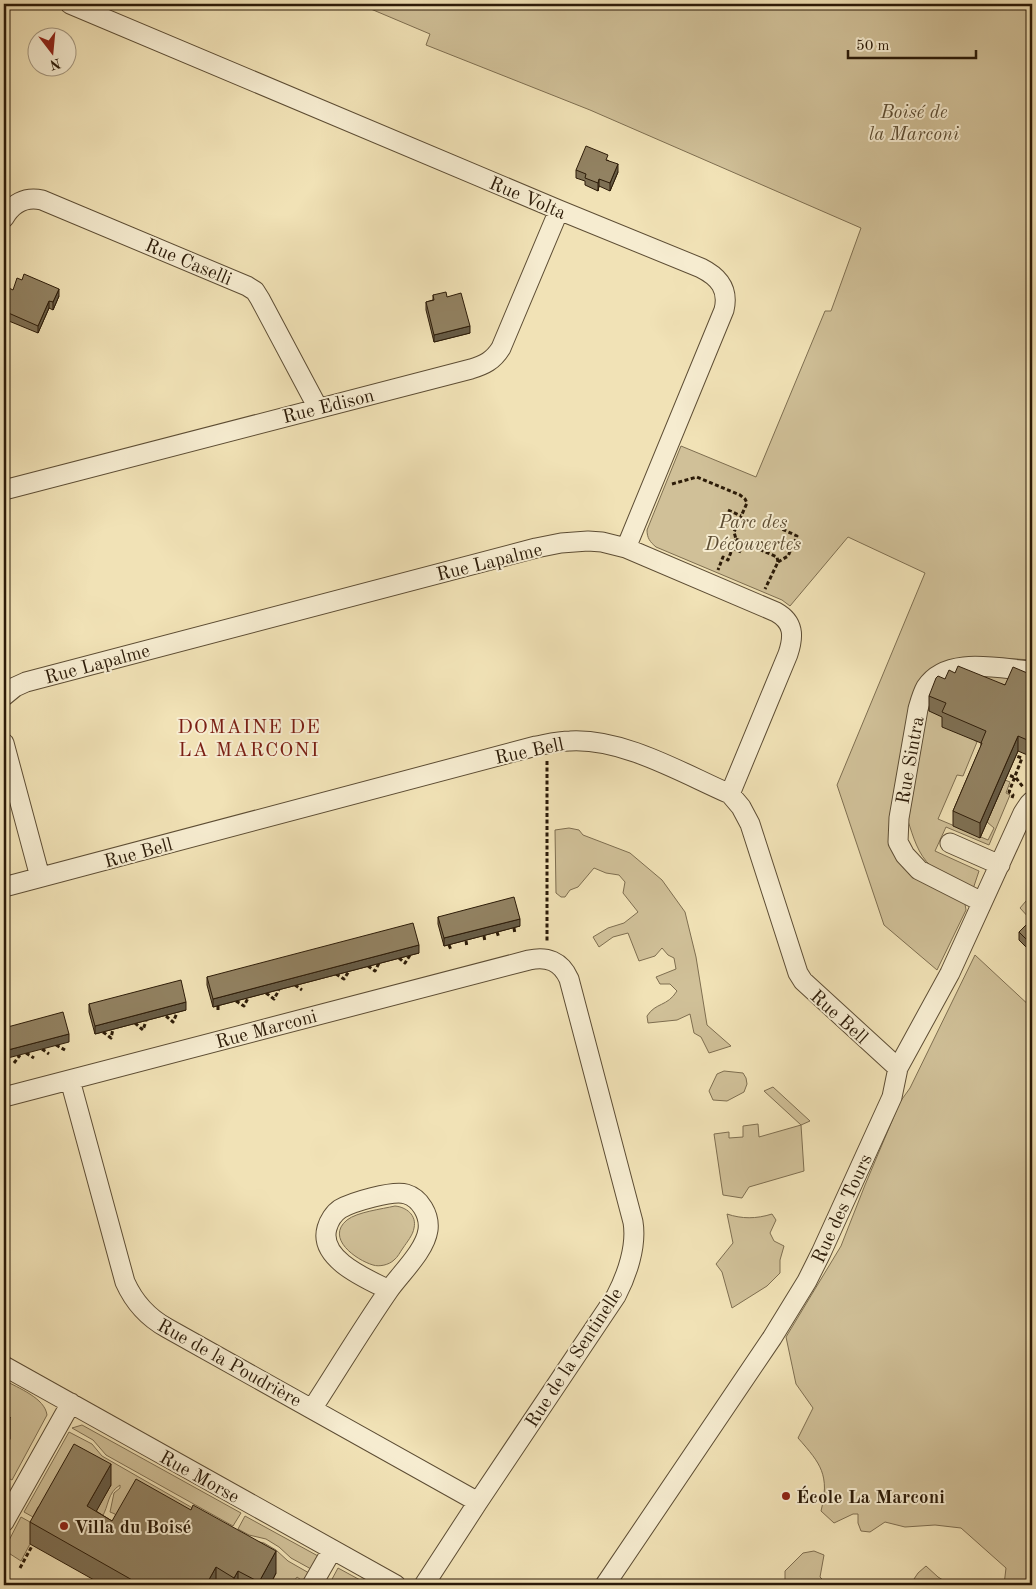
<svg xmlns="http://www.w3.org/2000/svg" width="1036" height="1589" viewBox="0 0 1036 1589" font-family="'Old Standard TT',serif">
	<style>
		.green { fill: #d0c098; stroke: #7e6e50 }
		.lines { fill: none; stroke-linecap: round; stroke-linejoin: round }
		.minor-casing { stroke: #5d4d34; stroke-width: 21 }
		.path { stroke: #2c1b08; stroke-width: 3; stroke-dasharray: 4 2.5; stroke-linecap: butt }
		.minor { stroke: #f6ecd0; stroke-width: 19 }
		.wall { fill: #7e7054; stroke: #2c1b08 }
		.shaded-wall { fill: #665b45; stroke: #2c1b08 }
		.building { fill: #928262; stroke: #2c1b08 }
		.poi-dot { fill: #8f2418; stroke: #f6ecd0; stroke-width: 2 }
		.labels { text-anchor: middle; stroke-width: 4; stroke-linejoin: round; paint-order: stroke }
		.park-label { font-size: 19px; font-style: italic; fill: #5d4d33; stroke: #f6ecd0 }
		.street-label { font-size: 19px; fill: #2c1b08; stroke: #f6ecd0 }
		.poi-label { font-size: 19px; font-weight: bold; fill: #2c1b08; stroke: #f6ecd0; text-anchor: start }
		.neighbourhood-label { font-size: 20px; letter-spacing: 1px; fill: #7a1f14; stroke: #f6ecd0 }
	</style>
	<rect width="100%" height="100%" fill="#f1e2b6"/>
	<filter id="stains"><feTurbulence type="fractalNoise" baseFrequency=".004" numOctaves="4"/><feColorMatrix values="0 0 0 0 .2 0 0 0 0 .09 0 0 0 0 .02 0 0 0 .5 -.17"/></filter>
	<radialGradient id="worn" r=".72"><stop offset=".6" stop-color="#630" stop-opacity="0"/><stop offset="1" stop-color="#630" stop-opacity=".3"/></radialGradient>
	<path class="green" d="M359 4H1032V660L999 658H966L936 666 891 833 965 904 966 910 937 970 884 925 837 785 925 573 848 537 790 606 782 600 656 547C650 542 647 538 647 530L681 446 756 477 825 311H831L861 228 590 110 426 45 430 34Z
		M957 673 997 676 1016 679 1002 707 937 690 928 710 946 718 977 742 963 776 957 775 938 819 988 840 994 828 987 822 1005 780 1010 782 1006 793 1010 795 989 845 946 827 935 851 979 871 973 889C961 882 941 874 931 866 918 855 913 836 908 821L930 693Z
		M569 828 579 830 583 835 630 853 662 880 685 912 696 957 707 1025 731 1046 709 1053 701 1037 694 1033 690 1014 677 1020 648 1023 647 1016C656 1002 667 1007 677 991L670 984H660L656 977 676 969 674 958 668 955 662 948 655 956 639 961 628 933 613 937 599 947 593 937 608 928 624 923 638 912 623 893 625 882 619 875 606 873 594 868 578 887 570 890 565 897H561L556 893 555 830Z
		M1032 894V920H1031L1020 908Z
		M975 955 1032 1008V1585H1004L1006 1568 961 1528 935 1525 905 1527 885 1522 870 1532 861 1531 858 1523V1514H853L834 1523 821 1511C830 1475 821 1464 798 1438L813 1408 796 1384 786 1337 841 1246 865 1185 900 1102 910 1088Z
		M724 1071 743 1073 746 1078 747 1084 744 1092 727 1101 713 1100 709 1091 717 1074Z
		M773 1087 810 1121 801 1125 804 1171 749 1187 742 1198 723 1195 714 1134 729 1132V1138L743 1137V1126L758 1124 759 1137 801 1125 764 1091Z
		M395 1206C406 1207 417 1215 414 1228 413 1235 407 1242 403 1248 400 1252 398 1257 394 1260 389 1265 379 1267 373 1265 356 1260 325 1238 347 1220 357 1212 382 1209 395 1206Z
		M727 1214C742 1219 756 1219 772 1214L776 1220 770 1233 774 1241 784 1246 780 1260V1273L767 1286 732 1308 722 1272 716 1264 733 1243Z
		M4 1380C18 1388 45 1398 47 1415L12 1480 4 1476Z
		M82 1425 241 1513 233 1526 106 1455 93 1440 72 1428Z
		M69 1432 92 1444 102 1456 231 1530 117 1518 115 1514 110 1512 114 1493 120 1488V1485C107 1493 109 1506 102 1517L41 1506 38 1507 33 1517 24 1512Z
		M245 1516 318 1556 311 1569 291 1558 279 1547 266 1539 249 1535 238 1529Z
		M21 1517 39 1527 21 1561 4 1550Z
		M247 1539 264 1543 276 1550 288 1561 309 1573 304 1582 297 1577 291 1585H270Z
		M814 1551 824 1555 820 1577 828 1585H785V1571L803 1553Z
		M926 1566 938 1577 951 1585H910L918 1573Z
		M338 1568 362 1581 359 1585H339L331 1581Z"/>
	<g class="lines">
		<defs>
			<path id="minor" d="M70 4 559 210 701 268C719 277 729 289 724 310L626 548
				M4 218C12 204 25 196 42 200L247 286 255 291 260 299 318 408
				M4 490 471 369C484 365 493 361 501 348L559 210
				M4 696 15 687 26 682 536 548 561 543 588 541 602 542 626 548 776 612C794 622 794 636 788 654L730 794
				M4 743 40 877
				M950 843 1000 865
				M4 887 536 746C547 744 558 741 570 741 623 738 682 773 730 794L741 807 750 824 798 973 803 981 898 1068
				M982 902 919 870 905 855 898 842 899 818 918 709C920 702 922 694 926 687 947 655 1000 669 1032 671
				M70 1080 125 1282C134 1302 147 1317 167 1328L478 1502
				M4 1097 529 960C547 956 561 961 569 979L633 1222C637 1246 627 1275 616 1296L478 1502 424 1585
				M4 1366 396 1585
				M312 1409C338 1369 362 1329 389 1290 401 1273 425 1251 428 1230 430 1215 420 1198 406 1194 393 1190 352 1202 340 1209 334 1213 329 1221 327 1228 318 1259 367 1279 389 1290
				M4 1522 71 1403
				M312 1585 332 1550
				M605 1585 772 1338 807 1281 821 1253 892 1097 898 1068 950 973 1023 813 1029 804 1032 801"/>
		</defs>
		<use href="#minor" class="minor-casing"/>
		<path class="path" d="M672 484 697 477 740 495 745 499 747 503 734 532 736 539 728 560 723 557 718 570
			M728 510 741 516
			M736 539 777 557 778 562 765 589
			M733 548 741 552
			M778 562 788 556 797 536 782 529
			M547 761V942
			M1004 773 1016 778 1023 787
			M1012 798 1013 795 1009 792 1022 758 1016 756
			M514 928 515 934
			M497 932 499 938
			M484 936 485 942
			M466 941 467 947
			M449 945 451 950
			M399 958 405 963 410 955
			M368 966 375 971 379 963
			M336 974 344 979 349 971
			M295 985 302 990
			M266 993 274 999 279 990
			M236 1001 244 1006 248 998
			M218 1006V1012
			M166 1016 173 1022 177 1013
			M135 1023 143 1030 146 1021
			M103 1032 111 1038 113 1029
			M56 1045 65 1050
			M42 1049 49 1054
			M26 1053 34 1058
			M14 1063 20 1055
			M20 1568 32 1546"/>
		<use href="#minor" class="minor"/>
	</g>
	<path class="wall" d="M608 160 618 172 610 191 599 186 598 191 585 185V181L576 178V170Z
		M4 294 59 296 53 310 49 308 38 333 4 319Z
		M433 295 447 297 470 333 434 342 426 310V302L433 300Z
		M955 673 1005 685 1032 675V757L1018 751 980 838 953 826V811L981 746V743L942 727V717L929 711V696L945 679Z
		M438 917 520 926 444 946 438 924Z
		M1032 919V953L1019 940V932Z
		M419 953 213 1007 207 985V977Z
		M89 1004 186 1010 95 1034 89 1012Z
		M111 1485 96 1511 112 1521 276 1573 270 1585H103L30 1544V1522Z"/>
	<path class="shaded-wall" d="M618 164V172L610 191V183Z
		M599 179V186L598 191V183Z
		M59 289V296L53 310V302Z
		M49 301V308L38 333V326Z
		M470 326V333L434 342V335Z
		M1018 736V751L980 838V823Z
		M520 919V926L444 946V938Z
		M419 945V953L213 1007V999Z
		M186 1002V1010L95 1034V1026Z
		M69 1034V1042L4 1059V1051Z
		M10 1417V1439L4 1450V1429Z
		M111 1464V1485L87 1528V1506Z
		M276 1551V1573L270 1585H259V1582Z
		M216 1567V1585H206Z
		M238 1571V1585H234V1578Z"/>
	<path class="building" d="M586 146 608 155 606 160 618 164 610 183 599 179 598 183 585 178 586 174 576 170Z
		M24 274 59 289 53 302 49 301 38 326 4 311V294L7 287 13 290 17 278 22 280Z
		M446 292 447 297 461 293 470 326 434 335 426 302 434 300 433 295Z
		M958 666 1005 685 1013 667 1032 675V701L1031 705H1032V742L1018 736 980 823 953 811 982 743H981L986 731 942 712 946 703 929 696 936 678 938 676 945 679 949 670 955 673Z
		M514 897 520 919 444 938 438 917Z
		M1032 919V945L1019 932Z
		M413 923 419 945 213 999 207 977Z
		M181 980 186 1002 95 1026 89 1004Z
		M63 1012 69 1034 4 1051V1028Z
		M4 1414 10 1417 4 1429Z
		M74 1444 111 1464 87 1506 112 1521 136 1479 191 1510 193 1505 276 1551 259 1582 238 1571 234 1578 216 1567 206 1585H141L30 1522Z"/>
	<g class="poi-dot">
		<circle cx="786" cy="1496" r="5"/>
		<circle cx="64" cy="1526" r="5"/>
	</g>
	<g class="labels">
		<g class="park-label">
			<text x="914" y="118">Boisé de<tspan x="914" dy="22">la Marconi</tspan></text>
			<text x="753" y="528">Parc des<tspan x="753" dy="22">Découvertes</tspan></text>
		</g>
		<g class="street-label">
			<text transform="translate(528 197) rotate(23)" y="7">Rue Volta</text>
			<text transform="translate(189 261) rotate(23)" y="7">Rue Caselli</text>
			<text transform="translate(328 405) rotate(-14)" y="7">Rue Edison</text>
			<text transform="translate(489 561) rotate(-14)" y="7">Rue Lapalme</text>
			<text transform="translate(97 663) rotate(-15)" y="7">Rue Lapalme</text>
			<text transform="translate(529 750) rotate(-12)" y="7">Rue Bell</text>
			<text transform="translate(909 760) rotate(-80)" y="7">Rue Sintra</text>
			<text transform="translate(138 852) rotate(-15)" y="7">Rue Bell</text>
			<text transform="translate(840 1016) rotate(42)" y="7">Rue Bell</text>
			<text transform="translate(266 1028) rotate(-15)" y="7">Rue Marconi</text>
			<text transform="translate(841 1208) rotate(-65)" y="7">Rue des Tours</text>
			<text transform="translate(573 1357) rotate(-57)" y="7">Rue de la Sentinelle</text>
			<text transform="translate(230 1362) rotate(29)" y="7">Rue de la Poudrière</text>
			<text transform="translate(200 1476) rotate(29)" y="7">Rue Morse</text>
		</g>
		<g class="poi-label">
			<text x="796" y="1503">École La Marconi</text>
			<text x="74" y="1533">Villa du Boisé</text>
		</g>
		<g class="neighbourhood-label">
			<text x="249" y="733">DOMAINE DE<tspan x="249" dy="23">LA MARCONI</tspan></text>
		</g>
	</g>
	<rect width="1036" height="1589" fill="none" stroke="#f1e2b6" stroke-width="20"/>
	<rect x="5" y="5" width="1026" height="1579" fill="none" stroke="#2c1b08" stroke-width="2.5"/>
	<rect x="10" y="10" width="1016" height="1569" fill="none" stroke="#2c1b08"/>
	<g transform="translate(52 52) rotate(164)"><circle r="24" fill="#f6ecd0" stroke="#a59880"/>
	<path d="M0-4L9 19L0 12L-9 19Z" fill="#8f2418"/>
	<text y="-8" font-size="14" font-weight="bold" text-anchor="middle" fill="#2c1b08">N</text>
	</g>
	<path d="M848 50v8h128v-8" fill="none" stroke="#2c1b08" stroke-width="2.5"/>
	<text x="856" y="50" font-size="15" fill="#2c1b08" stroke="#f6ecd0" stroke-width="4" paint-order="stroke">50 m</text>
	<rect width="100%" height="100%" filter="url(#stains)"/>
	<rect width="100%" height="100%" fill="url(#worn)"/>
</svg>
